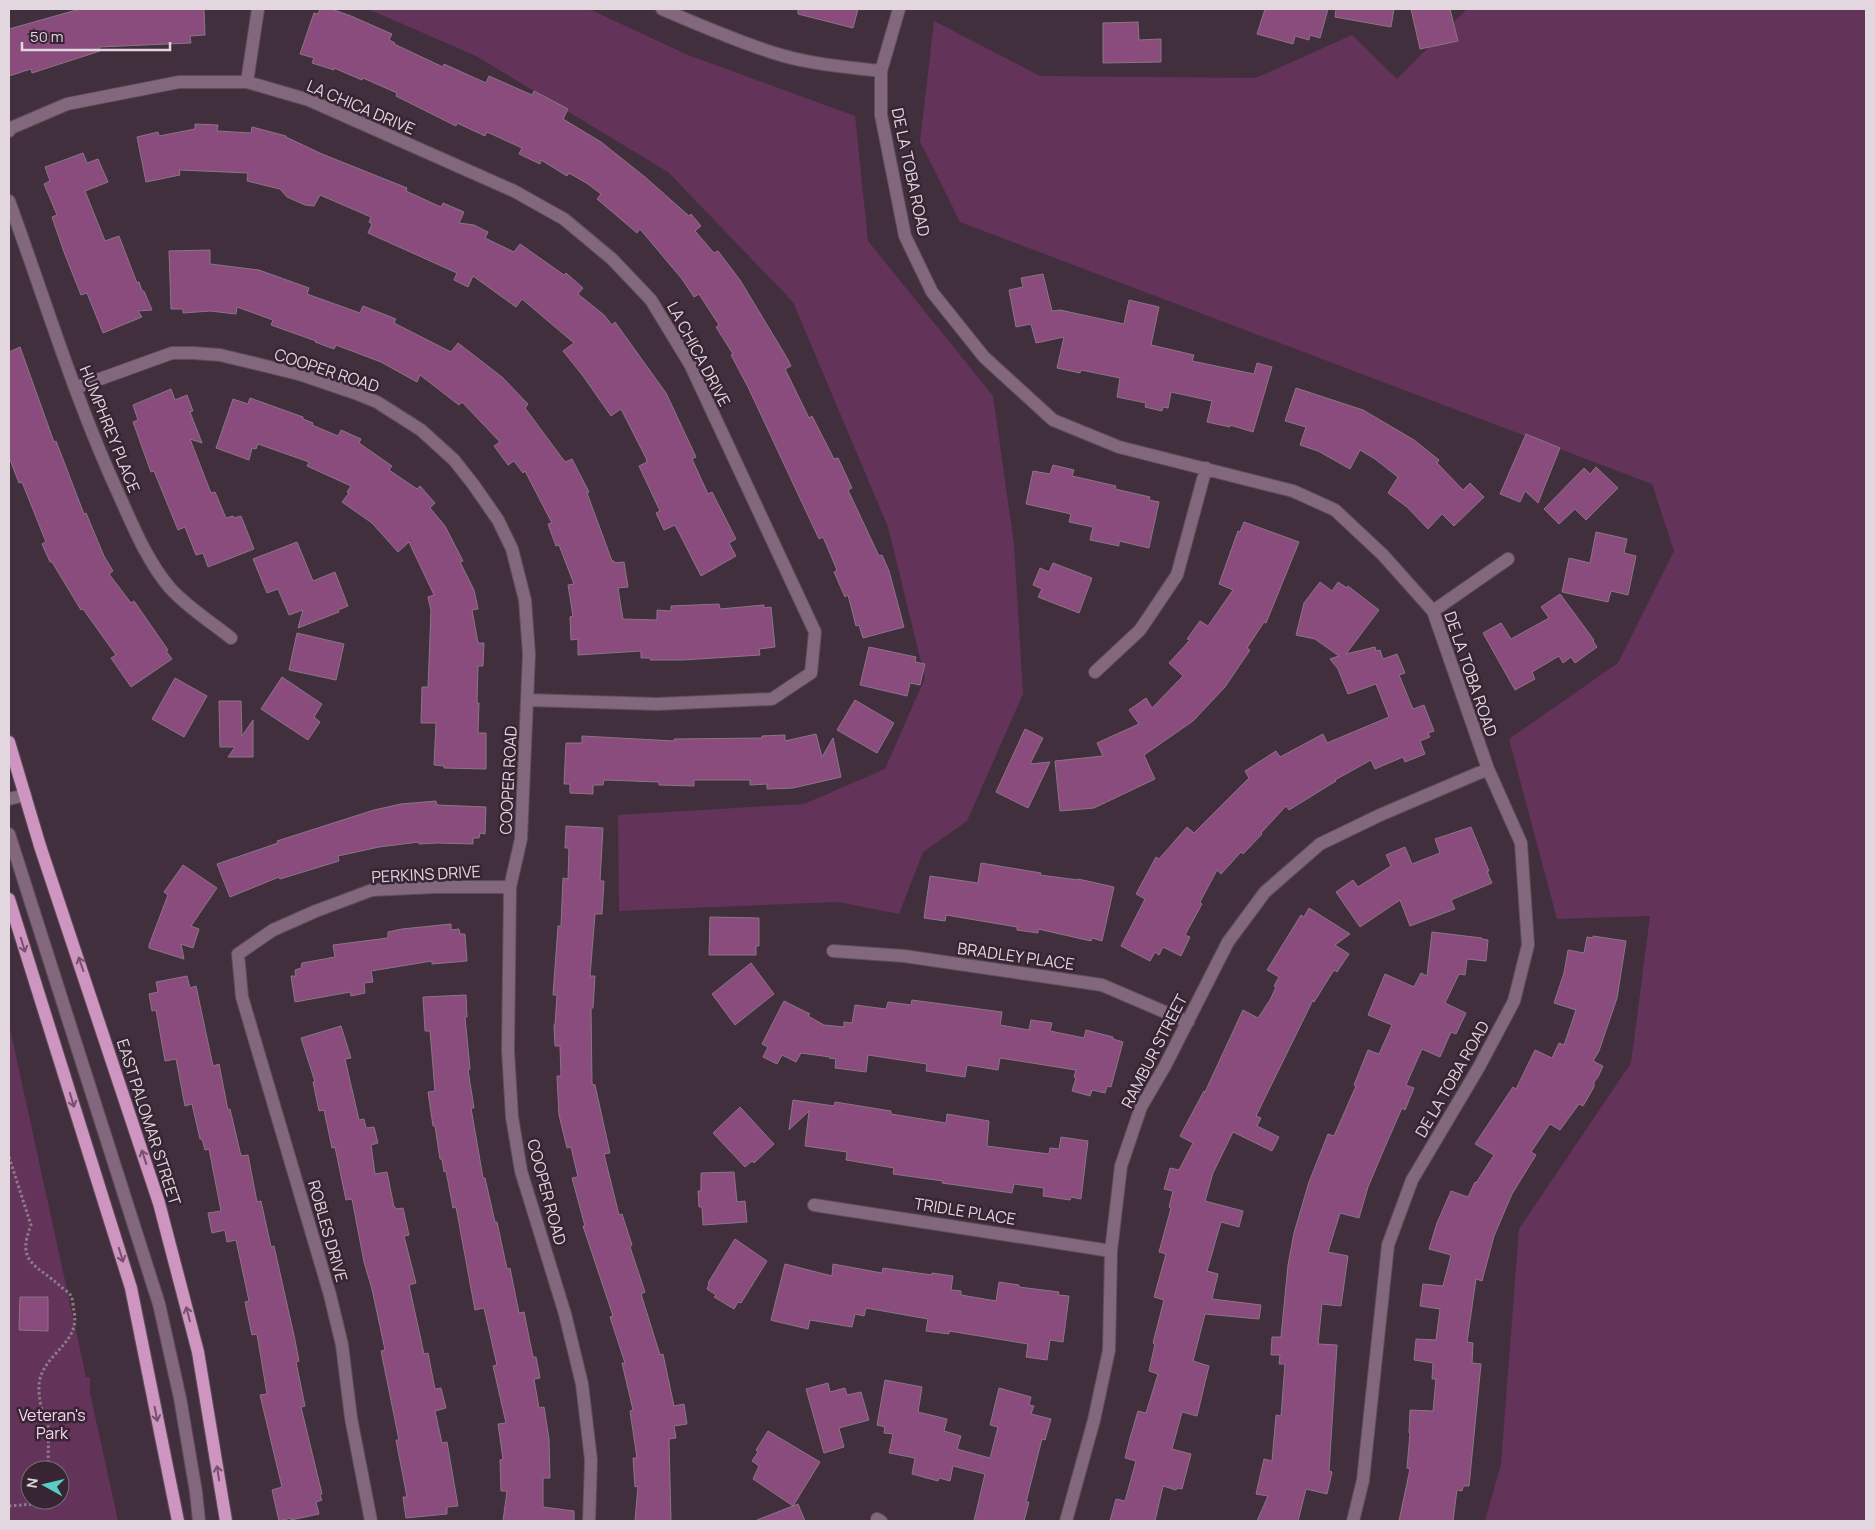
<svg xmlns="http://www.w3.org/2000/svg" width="1875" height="1530" viewBox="0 0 1875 1530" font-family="Manrope,sans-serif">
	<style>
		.green { fill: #633359; fill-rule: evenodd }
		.building { fill: #8a4c7c; stroke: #8b7585 }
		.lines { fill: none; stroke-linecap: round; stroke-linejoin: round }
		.minor-casing { stroke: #5f4d5a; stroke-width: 14 }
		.major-casing { stroke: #5f4d5a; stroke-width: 14 }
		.path { stroke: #8c7c88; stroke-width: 3; stroke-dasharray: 2.5 2.5; stroke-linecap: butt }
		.minor { stroke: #83677c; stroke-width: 12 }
		.major { stroke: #cf95c1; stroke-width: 12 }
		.oneway { stroke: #74526c }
		.labels { text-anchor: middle; stroke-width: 5; stroke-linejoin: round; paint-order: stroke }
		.street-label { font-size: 16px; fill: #e2d6df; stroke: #372533 }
		.park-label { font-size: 16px; fill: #fbd6f1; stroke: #372533 }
	</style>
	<rect width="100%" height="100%" fill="#422f3d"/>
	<path class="green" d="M368 9H589L688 55 855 116 868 241 993 396 1014 544 1023 694 967 821 923 852 899 914 838 902 619 911 618 815 804 804 885 769 925 678 888 527 793 302 668 172 476 56Z
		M1467 9H1866V1521H1485L1501 1464 1519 1229 1631 1063 1650 916 1557 919 1509 739 1618 663 1674 551 1652 484 960 222 920 141 934 21 1040 76 1256 78 1352 35 1397 79Z
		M9 1024 86 1377H90V1393L118 1521H9ZM30 1470H60V1500H30Z"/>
	<path class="building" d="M80 9H204L205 35 190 36 191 43 99 47 100 51 32 73 31 69 9 76V29Z
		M320 9H331L351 16 392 34 389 40 395 43 394 44 443 67 444 64 486 83 489 76 532 95 534 91 568 109 563 119 601 142 645 177 689 216 691 214 701 226 695 231 714 253 718 251 740 280 787 358 791 366 785 369 809 418 812 416 834 459 838 458 852 488 848 490 879 556 882 555 889 571 904 627 863 638 859 625 856 626 848 595 845 597 834 572 837 570 823 537 819 539 748 387 731 355 733 354 716 327 719 325 699 294 694 297 682 279 640 229 637 233 597 199 601 194 588 184 569 173 567 176 541 160 540 164 519 154 522 148 487 132 485 136 457 123 456 126 396 96 397 93 363 78 362 80 334 68V70L312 63 314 58 300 54 314 13 318 14Z
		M798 9H858L853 28 798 14Z
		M1265 9H1328L1320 38 1310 35 1309 40 1295 36 1293 44 1257 34Z
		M1336 9H1394L1391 27 1335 17Z
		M1411 9H1450L1458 41 1420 49Z
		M1138 22 1139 40 1161 39V62L1103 63V23Z
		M195 124 218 125 217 131 251 133 252 127 286 136V137L322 154 407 188 406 191 441 207 443 203 464 212 459 223 474 225 488 232 485 238 514 252 520 244 564 275 566 273 583 288 578 294 604 315 612 325 615 322 666 393 696 457 692 459 708 494 712 492 736 539 729 543 736 556 701 576 675 525 664 530 656 513 660 511 639 466 647 462 646 458 621 409 611 416 583 376 563 351 574 343 522 299 516 307 473 276 468 287 454 280 457 273 368 233 372 224 369 222 371 217 320 195 314 206 305 205 287 197 280 189 247 181 248 173 179 170 180 175 146 182 137 137 158 132 159 136 195 129Z
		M83 153 87 163 98 159 108 182 85 191 105 241 119 236 137 283 139 282 142 291H144L152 310 138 311 142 317 103 333 87 293 81 295 64 252 52 217 57 215 44 184 50 181 45 167Z
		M210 250V264L259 270 309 288 307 294 360 313 363 306 396 319 394 323 451 352 458 343 502 377 528 404 525 408 565 462 572 459 589 492 587 493 612 561H614V563L624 562 628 587 618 588 623 619 657 620V610L671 611V606L719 604 720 609 764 605V608L771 607 775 647 759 649 760 655 683 660H650L651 658H641V651L578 655V639L571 640 570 617 573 616 568 585 574 584 559 545 556 546 548 524 552 523 525 471 523 473 514 461 508 465 494 446 500 442 462 402 459 405 420 375 417 382 381 362 336 345 334 349 315 342 316 341 271 325 273 320 237 307 236 314 210 311 183 313V309H171L169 251Z
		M1043 274 1052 311 1060 310 1124 324 1129 300 1159 307 1151 345 1194 355 1192 361 1254 374 1257 363 1272 367 1253 432 1230 425V427L1207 422 1212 401 1171 392 1168 408 1163 407 1162 411 1145 407 1146 403 1117 397 1120 378 1081 370 1080 373 1057 368 1064 337 1036 343 1031 324 1016 327 1009 290 1023 287 1021 278Z
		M20 347 54 442 56 441 84 514 86 513 104 556 113 571 109 574 131 603 134 601 168 650 166 651 172 659 131 687 111 658 116 655 83 609 81 610 52 562H50L42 544 46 542 22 482 19 483 9 457V352Z
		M1296 388 1363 410 1414 440 1439 460 1437 463 1463 490 1470 483 1484 497 1454 526 1442 514 1428 529 1407 507 1388 493 1398 477 1375 459 1360 450 1350 469 1318 451 1300 445 1306 427 1285 421Z
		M171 389 175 400 187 395 193 411 190 412 202 443 190 439 211 493 215 492 226 518 233 516 234 518 241 516 254 549 208 567 203 553 196 555 185 527 178 530 154 471 151 472 133 422 138 420 133 405Z
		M250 398 303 417V419L313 423 312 425 338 436 341 430 361 439 359 443 392 466 389 470 417 489 420 486 435 503 430 508 445 526 463 561 460 562 474 590 478 609 472 610 478 643H484L483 666H478L477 703H479L478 733H486V769L444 768V766L434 765 436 723H421L422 687H428L431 611 428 597 434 595 409 542 398 552 372 523 342 502 349 493 347 492 351 486 307 466 309 462 258 444 256 449 252 448 249 460 216 448 233 399 248 404Z
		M1526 434 1560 448 1538 503 1525 491 1520 502 1500 494Z
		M1053 465 1074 470 1072 476 1116 486 1115 489 1150 497 1149 500 1159 502 1149 548 1119 541V546L1090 540 1093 527 1069 522 1071 514 1026 504 1033 471 1050 474Z
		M1596 467 1618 488 1586 520 1575 509 1559 524 1544 509 1584 468 1590 474Z
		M1244 522 1299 542 1266 623 1264 622 1247 648 1250 650 1225 687 1193 721 1144 755 1155 779 1094 808 1060 811 1055 761 1103 756 1097 743 1139 724 1129 710 1146 698 1152 708 1183 676 1169 663 1190 640 1187 639 1200 621 1208 626 1233 590 1219 584 1238 531 1240 532Z
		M1596 532 1627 539 1624 553 1636 556 1628 595 1611 591 1608 602 1562 592 1569 558 1590 563Z
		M297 542 313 581 335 572 348 606 338 610 339 612 298 628 303 610 289 615 278 589 267 593 253 559Z
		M1053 563 1092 578 1079 613 1038 597 1042 589 1033 585 1040 568 1049 572Z
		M1320 582 1332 591 1338 582 1347 588 1348 586 1379 610 1346 654 1375 647 1376 651 1380 650 1383 659 1397 654 1405 673 1399 675 1413 709 1424 705 1434 731 1428 733 1430 737 1420 741 1425 754 1405 762 1403 757 1375 769 1371 760 1335 780 1336 781 1289 810 1286 806 1261 833 1262 834 1243 854 1241 852 1221 874 1217 870 1200 902 1202 904 1185 935 1190 937 1181 956 1163 947 1159 955 1155 952 1150 961 1121 946 1145 899 1136 894 1156 857 1159 859 1187 827 1194 833 1249 778 1245 771 1276 751 1280 757 1323 734 1327 743 1389 717 1376 684 1348 694 1338 669 1330 659 1339 656 1315 639 1296 635 1304 603Z
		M1560 594 1594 640 1593 641 1597 647 1575 663 1571 657 1563 663 1559 656 1532 672 1535 679 1515 690 1483 633 1501 623 1511 639 1549 618 1541 607Z
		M297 633 344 644 336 680 289 670Z
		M869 647 916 657 915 662 925 664 920 685 910 683 907 696 860 685Z
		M282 677 322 704 314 717 320 722 308 740 261 709Z
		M175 678 207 696 184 737 152 719Z
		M855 700 894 723 877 753 837 730Z
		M219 701H241L242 736 253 720V757H228L235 747H220Z
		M1025 729 1043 738 1030 764 1050 762 1028 808 996 792Z
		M816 734 822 757 833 738 841 777 793 788 767 789V784L750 785V780H694V786L659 785V782L604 780 603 785H593V794L570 793V784H564L566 743H582V736L674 741V739L762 738V736L785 735V741Z
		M436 801 437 805 486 807 485 834 480 833 479 838H473V844L438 843 419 844V842L379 847 338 856 339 861 280 879 279 877 230 897 217 864 278 843 277 841 374 810 401 804Z
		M566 826 603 828 600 881H604L602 914H595L590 976H595L593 1008H591L592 1084 595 1085 610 1153 604 1154 619 1215 622 1214 632 1245 630 1247 645 1292 641 1294 660 1355 663 1354 674 1406 684 1404 687 1424 674 1426 676 1438 669 1439 671 1521H635L638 1486 635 1487 633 1458H637L630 1411 633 1410 622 1363H625L610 1317 613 1316 583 1226H585L572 1178 578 1177 571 1147 567 1148 559 1115 557 1076H561L560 1046H555L554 1025H555L557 995H553L558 926H561L563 878 568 879 569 848H565Z
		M1471 827 1489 871H1487L1492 883 1451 900 1455 909 1410 926 1400 900 1360 927 1336 892 1353 880 1358 887 1391 866 1386 855 1405 847 1412 864 1440 853 1435 839Z
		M981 863 1041 873 1040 875 1078 880V879L1114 887 1102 941 1092 938 1091 941 1038 929V933L1017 930V927L946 915 945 921 924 918 930 876 978 883Z
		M183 865 217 888 191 926 199 929 193 948 181 944 184 959 149 948V945L168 895 164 892Z
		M1309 908 1350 934 1335 945 1349 954 1337 972 1334 970 1314 1002 1313 1000 1256 1116 1261 1118 1257 1126 1279 1137 1272 1151 1233 1132 1213 1173 1205 1201 1243 1211 1239 1227 1221 1222 1207 1271 1218 1274 1212 1299 1261 1305 1259 1319 1205 1314 1193 1361 1209 1366 1197 1416 1182 1412 1172 1449 1191 1454 1182 1489 1177 1488 1176 1490 1163 1486 1155 1521H1110L1116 1499 1125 1501 1136 1461 1125 1458 1130 1438 1138 1411 1146 1413 1158 1374 1149 1371 1155 1344 1153 1343 1164 1300 1154 1297 1166 1254 1159 1252 1171 1208 1169 1207 1173 1191 1164 1189 1170 1168 1179 1170 1193 1143 1180 1136 1204 1091 1205 1092 1243 1010 1258 1018 1270 1000 1276 987 1274 986 1279 977 1267 970 1301 915 1304 917Z
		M710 917 759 918V946H756V955H709Z
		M451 924V930L459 929 460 934H465L467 961 432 964V961L371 971 373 982 364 983 365 993 351 996 350 992 295 1002 291 976H296L295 970 301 968 302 963 335 957 333 945 388 938V932L402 929Z
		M1432 932 1482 938V939L1488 940 1486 961 1467 959 1465 975 1459 974 1445 1003 1466 1013 1456 1034 1451 1032 1440 1057 1422 1049 1406 1085 1414 1088 1405 1110 1402 1108 1384 1149 1368 1187 1359 1218 1340 1213 1328 1252 1348 1256 1341 1306 1322 1304 1318 1344 1337 1345 1329 1471 1332 1472 1327 1494 1306 1489 1298 1521H1257L1268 1496 1256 1494 1264 1459 1272 1461 1276 1415 1281 1416 1285 1364H1279L1280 1355H1271L1272 1337H1281L1288 1265 1294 1233 1309 1182 1328 1134 1334 1136 1356 1086 1354 1085 1368 1050 1379 1054 1392 1025 1368 1015 1385 974 1414 987 1421 973 1427 976Z
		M1593 936 1626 941 1617 998 1599 1051 1593 1061 1603 1066 1598 1077 1594 1082V1087L1583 1106 1579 1104 1560 1130 1550 1124 1531 1152 1536 1155 1512 1194 1494 1236 1482 1281 1476 1279 1467 1342 1473 1343 1472 1363 1481 1364 1469 1486H1463L1462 1491 1457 1490 1453 1521H1399L1410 1469 1407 1468 1410 1433H1409L1410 1410 1433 1411 1436 1379H1432L1433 1363 1414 1360 1416 1339 1436 1340 1440 1309 1420 1306 1423 1284 1443 1286 1451 1255 1429 1249 1437 1223 1451 1191 1468 1197 1475 1182 1476 1183 1494 1155 1475 1144 1513 1087 1516 1089 1535 1050 1552 1058 1559 1043 1564 1045 1576 1010 1554 1003 1564 973 1568 950 1584 953 1587 937 1593 938Z
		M751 963 774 994 735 1025 712 994Z
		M187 976 190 988 196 986 213 1066 219 1064 228 1110 230 1109 241 1156 248 1155 257 1202 261 1201 271 1247 274 1246 295 1340 299 1361 296 1362 305 1406 301 1407 322 1494 320 1495 322 1500 316 1502 319 1514 291 1520V1518L279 1521 272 1490 282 1487 260 1395 267 1394 257 1334 252 1335 245 1302 249 1301 236 1240 227 1242 225 1230 212 1233 208 1213 221 1211 209 1149 205 1150 202 1139H200L192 1104 185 1106 176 1059 165 1061 156 1010 152 1011 149 994 158 992 156 982Z
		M466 995 467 1017H465L470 1069 468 1070 474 1108H471L483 1178H485L495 1222H497L507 1269 510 1268 519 1313 524 1312 533 1357H536L540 1378 534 1379 539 1408 544 1407 549 1439 550 1478H543V1507L574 1511V1521H503L507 1491H501L500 1460 503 1459 498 1424 506 1423 493 1366 497 1365 484 1308 475 1310 456 1207 453 1208 446 1171 444 1172 442 1159H440L435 1126H433L428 1092 435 1091 430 1031H425L423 997Z
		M912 1000 1002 1012 1000 1025 1029 1030 1031 1020 1052 1023 1050 1031 1084 1038 1086 1030 1113 1037V1039L1123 1042 1111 1087 1107 1086 1105 1093 1092 1090 1090 1096 1072 1091 1076 1078 1074 1077 1076 1070 1000 1058 998 1070 967 1065 965 1077 926 1071 927 1064 868 1055 866 1072 835 1068 836 1059 829 1058 830 1057 801 1053 796 1062 782 1055 777 1064 763 1057 768 1047 762 1044 784 1001 810 1014 808 1016 824 1025 844 1027V1022L852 1023 855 1005 886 1009 888 1002 911 1005Z
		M341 1026 351 1058 345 1059 359 1120 364 1119 366 1128 374 1127 378 1143 371 1145 375 1174 387 1172 394 1207H395L396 1209 403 1208 409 1235 404 1236 416 1283 409 1285 424 1354 428 1353 435 1389 441 1388 446 1408 435 1411 442 1443 447 1442 458 1506 447 1507V1514L406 1518 403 1497H407L396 1440H399L381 1351 385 1350 372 1289 364 1262 352 1199 346 1200 335 1147 332 1148 324 1110 319 1111 313 1082H315L301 1038Z
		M793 1100 834 1106 835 1102 891 1111V1114L946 1123 947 1114 989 1121 987 1146 1049 1154 1050 1148 1059 1149 1061 1137 1088 1141 1081 1199 1071 1197 1070 1200 1043 1196 1044 1188 1014 1184 1012 1193 942 1183 943 1181 893 1174 894 1168 846 1160 847 1152 805 1146 809 1111 789 1130Z
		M740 1107 774 1144 754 1163 752 1161 745 1167 713 1133Z
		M734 1172 737 1202 745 1201 747 1222 703 1225 702 1207H699L698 1191H701V1173Z
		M735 1239 767 1261 741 1303 738 1302 734 1309 714 1297 716 1295 707 1289 709 1284 708 1283Z
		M785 1264 832 1276 833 1264 882 1273 883 1268 932 1275V1273L953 1276 951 1290 961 1291V1295L996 1301 999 1282 1019 1285V1287L1059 1292 1058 1295 1069 1296 1063 1342 1050 1340 1047 1360 1026 1357 1028 1344 949 1331V1334L926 1331 928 1319 866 1308 864 1316 855 1314 852 1327 810 1320 808 1329 774 1321 771 1320Z
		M20 1297H48V1331L19 1330Z
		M885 1380 922 1387 918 1412 947 1419 944 1431 961 1436 957 1449 990 1458 998 1427 990 1425 999 1388 1031 1397 1029 1405 1034 1406 1031 1414 1051 1419 1045 1440 1042 1439 1026 1502H1029L1024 1521H974L985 1474 953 1466 950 1481 939 1478 938 1481 912 1474 915 1458 889 1453 893 1434 884 1433 885 1427 877 1425Z
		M828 1383 830 1392 845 1388 847 1395 861 1392 869 1420 839 1428 844 1447 824 1453 806 1389Z
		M768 1431 820 1462 793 1506 753 1479 759 1466 752 1461 758 1452 756 1450Z
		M798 1504 805 1521H757V1520Z"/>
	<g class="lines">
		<defs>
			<path id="minor" d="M662 9C699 25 736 41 774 53 808 64 845 67 881 71
				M899 9 881 71V115L905 236 932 292 984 357 1053 420 1119 447 1293 491 1335 510 1383 555 1433 611 1488 769 1521 843 1528 945 1514 1001 1479 1067 1412 1180 1388 1245 1363 1480 1353 1521
				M247 82 258 9
				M9 131 11 128 67 104 179 82H247L309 100 514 191 564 219 612 259 651 300 657 310 690 364 815 632 811 673 772 699 657 704 528 700
				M9 201C45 299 75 400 119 495 133 526 147 561 170 588 187 607 211 622 231 638
				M75 388 172 353H193L220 355 270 367 302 375 355 393 377 402 421 430 454 460 473 484 498 520 512 549 525 600 529 654 521 839 510 887 508 1051 512 1117 521 1171 565 1314 582 1384 591 1460 589 1521
				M1433 611 1508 559
				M1095 672 1140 630 1177 575 1206 468
				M9 799 25 795
				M9 834 159 1304 180 1398 196 1492 199 1521
				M833 951 904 956 1102 985 1188 1022
				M814 1205 1111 1251
				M877 1519 881 1521
				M371 1521 351 1418 342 1345 330 1295 242 997 238 954 273 930 316 911 372 890 434 887H510
				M1066 1521 1094 1420 1109 1350 1111 1251 1121 1166 1141 1107 1165 1066 1228 942 1265 892 1320 844 1380 815 1488 769"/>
			<path id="major" d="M9 742 40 846 159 1203 198 1352 226 1521
				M9 899 131 1288 178 1521"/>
		</defs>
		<use href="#minor" class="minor-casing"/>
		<use href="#major" class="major-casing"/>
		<path class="path" d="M9 1157 31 1225C16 1263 36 1264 60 1286 63 1289 69 1292 71 1296 73 1300 73 1307 74 1311 80 1340 52 1350 42 1373 37 1383 39 1399 42 1410 44 1415 48 1419 48 1424 49 1439 48 1455 48 1470
			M9 1506 34 1504 43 1500"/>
		<use href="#minor" class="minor"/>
		<use href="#major" class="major"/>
	</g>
	<defs><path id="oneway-shaft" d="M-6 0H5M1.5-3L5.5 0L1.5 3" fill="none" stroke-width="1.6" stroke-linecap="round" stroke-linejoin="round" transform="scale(1.25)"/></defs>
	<g class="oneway">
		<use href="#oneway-shaft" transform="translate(23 945) rotate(73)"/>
		<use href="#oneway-shaft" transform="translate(81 964) rotate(-109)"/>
		<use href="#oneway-shaft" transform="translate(72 1100) rotate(73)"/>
		<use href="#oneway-shaft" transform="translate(144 1157) rotate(-108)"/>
		<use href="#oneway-shaft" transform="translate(121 1255) rotate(73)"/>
		<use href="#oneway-shaft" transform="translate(188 1314) rotate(-105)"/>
		<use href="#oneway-shaft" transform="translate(156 1414) rotate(79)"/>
		<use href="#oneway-shaft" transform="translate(218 1473) rotate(-99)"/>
	</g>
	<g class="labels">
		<g class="street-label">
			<text transform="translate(361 107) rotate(23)" y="6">LA CHICA DRIVE</text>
			<text transform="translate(911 172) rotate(78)" y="6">DE LA TOBA ROAD</text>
			<text transform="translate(699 354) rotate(62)" y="6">LA CHICA DRIVE</text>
			<text transform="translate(327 370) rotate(18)" y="6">COOPER ROAD</text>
			<text transform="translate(110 429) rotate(68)" y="6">HUMPHREY PLACE</text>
			<text transform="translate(1471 674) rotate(71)" y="6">DE LA TOBA ROAD</text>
			<text transform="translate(508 780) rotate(-87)" y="6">COOPER ROAD</text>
			<text transform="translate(426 874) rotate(-3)" y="6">PERKINS DRIVE</text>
			<text transform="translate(1016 956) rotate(8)" y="6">BRADLEY PLACE</text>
			<text transform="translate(1154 1051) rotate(-63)" y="6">RAMBUR STREET</text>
			<text transform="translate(1452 1079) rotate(-60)" y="6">DE LA TOBA ROAD</text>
			<text transform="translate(149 1122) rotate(72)" y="6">EAST PALOMAR STREET</text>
			<text transform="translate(547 1192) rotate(75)" y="6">COOPER ROAD</text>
			<text transform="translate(965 1211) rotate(9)" y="6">TRIDLE PLACE</text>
			<text transform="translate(328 1231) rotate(74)" y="6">ROBLES DRIVE</text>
		</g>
		<g class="park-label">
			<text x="52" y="1421">Veteran's<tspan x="52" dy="18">Park</tspan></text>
		</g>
	</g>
	<rect width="1875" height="1530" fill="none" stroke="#e2d6df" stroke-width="20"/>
	<g transform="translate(45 1485) rotate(278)"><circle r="24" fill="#372533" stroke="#7b6c78"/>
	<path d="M0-4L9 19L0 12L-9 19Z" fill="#57cec1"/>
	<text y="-8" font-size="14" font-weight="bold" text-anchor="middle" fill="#e2d6df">N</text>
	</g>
	<path d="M22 42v8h148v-8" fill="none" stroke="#e2d6df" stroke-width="2.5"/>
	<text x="30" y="42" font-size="15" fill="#e2d6df" stroke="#372533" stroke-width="4" paint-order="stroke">50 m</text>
</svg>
